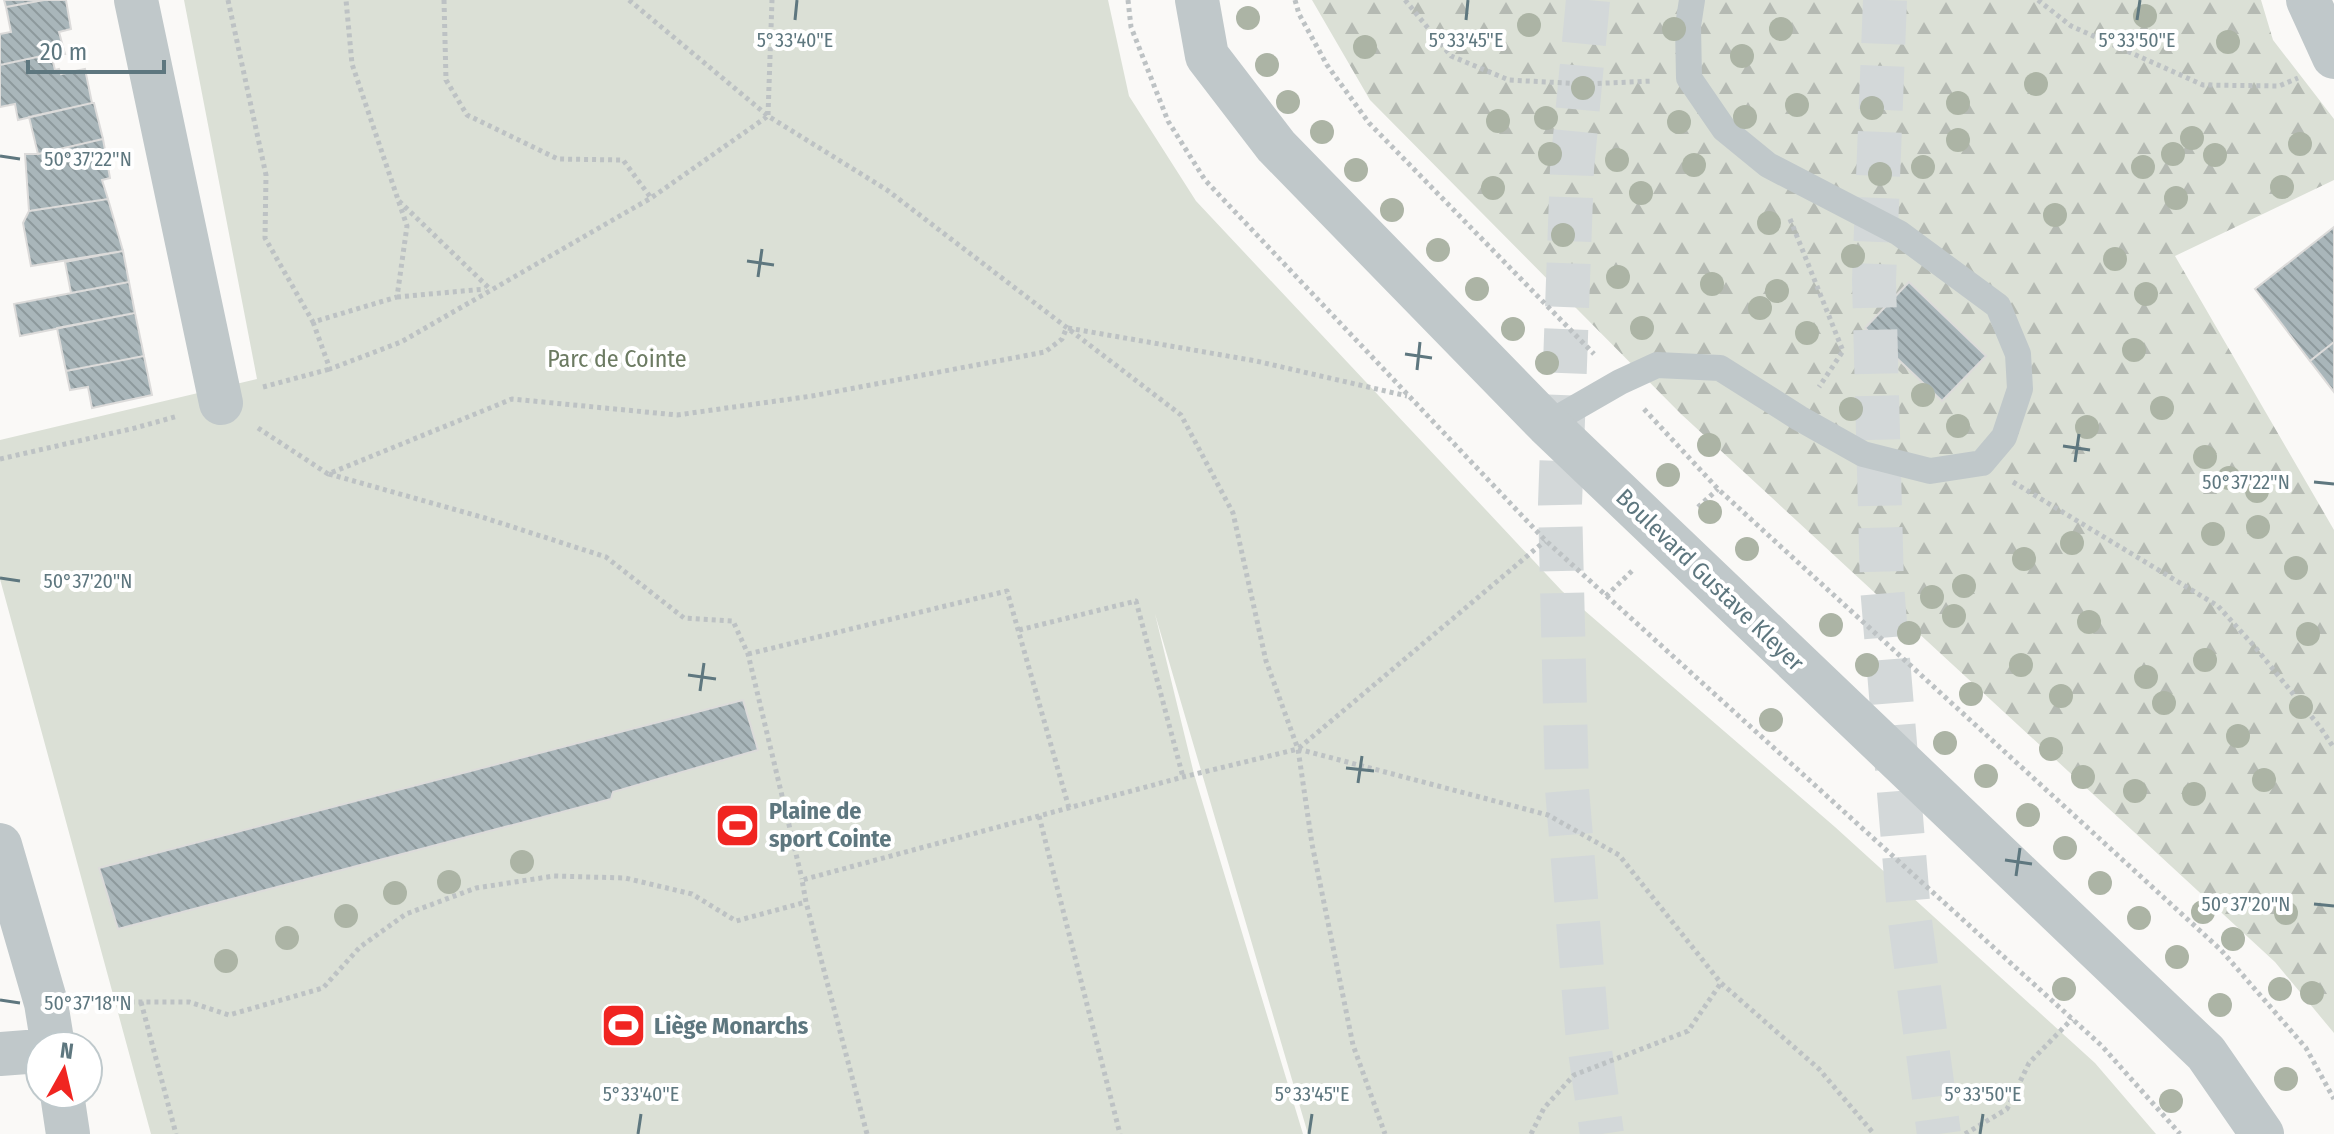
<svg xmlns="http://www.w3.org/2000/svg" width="2334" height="1134" viewBox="0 0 2334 1134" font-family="'Fira Sans Condensed',sans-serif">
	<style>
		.forest { fill: url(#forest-firs) }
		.park { fill: #dbe0d6 }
		.building { fill: url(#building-back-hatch); stroke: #dcdbda; stroke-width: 2 }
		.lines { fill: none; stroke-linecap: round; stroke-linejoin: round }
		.motorway-tunnel { stroke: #d3d8d9; stroke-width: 44; stroke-dasharray: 44 22; stroke-linecap: butt }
		.path { stroke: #bdc2c4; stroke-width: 5; stroke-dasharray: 4 4; stroke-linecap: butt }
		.service { stroke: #c0c8ca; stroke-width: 26 }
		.minor { stroke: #c0c8ca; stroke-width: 44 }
		.tertiary { stroke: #c0c8ca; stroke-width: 44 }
		.tree { fill: #acb4a5 }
		.ticks { fill: none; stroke: #5e777f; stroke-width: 3 }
		.labels { text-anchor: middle; stroke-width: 8; stroke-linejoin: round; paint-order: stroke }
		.park-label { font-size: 24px; fill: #6c7b62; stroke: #fff }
		.street-label { font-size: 24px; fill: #5e777f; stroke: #fff }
		.poi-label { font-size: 24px; font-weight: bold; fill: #5e777f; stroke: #fff; text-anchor: start }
		.ticks-label { font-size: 20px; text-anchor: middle; fill: #5e777f; stroke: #fff; stroke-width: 8; stroke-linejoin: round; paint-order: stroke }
	</style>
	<defs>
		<pattern id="forest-firs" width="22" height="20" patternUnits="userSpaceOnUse" patternTransform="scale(2)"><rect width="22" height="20" fill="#dbe0d6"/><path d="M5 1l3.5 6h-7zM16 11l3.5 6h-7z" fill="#b5bab3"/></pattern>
		<pattern id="building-back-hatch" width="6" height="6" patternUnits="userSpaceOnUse" patternTransform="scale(2)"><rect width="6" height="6" fill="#a9b6ba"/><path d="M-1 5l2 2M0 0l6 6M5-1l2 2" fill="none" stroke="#8d999c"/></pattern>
	</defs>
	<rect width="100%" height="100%" fill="#faf9f7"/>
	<path class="forest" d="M1312 0H2261L2273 40 2334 119V180L2175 256 2334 530V1033L2275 962 1681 414 1370 100Z"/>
	<path class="park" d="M184 0H1108L1129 96 1196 201 1562 591 1835 827 2095 1063 2156 1134H1308L1155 614 1194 774 1303 1134H151L0 579V440L257 379Z
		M1869 344 1928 397 1916 411 1857 358Z"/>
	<path class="building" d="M4 0H44L6 7Z
		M44 0H66L71 29 59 32 65 54H51L0 65V34L11 32 6 7Z
		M51 54 55 70 59 69 61 74 85 69 92 103 18 120 15 104 0 107V65Z
		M92 103H94L103 139 38 154 29 117Z
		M103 139 110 178 102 180 108 199 29 211 25 154H38Z
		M108 199 123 251 31 266 23 223 29 211Z
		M2334 227V342L2310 361 2255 289Z
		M123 251 129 282 71 293 65 262Z
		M129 282 135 313 20 336 14 304Z
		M1909 282 1986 356 1942 401 1865 328Z
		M135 313 144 356 66 371 57 328Z
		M2334 342V392L2310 361Z
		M144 356 152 395 92 408 88 387 70 390 66 371Z
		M743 700 758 750 613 792 611 799 118 929 99 868Z"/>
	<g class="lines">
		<path class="motorway-tunnel" d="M1588 0 1572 169 1560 504 1567 789 1587 1030 1602 1134
			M1885 0 1874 280 1882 586 1909 914 1939 1134"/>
		<path class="path" d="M228 0 266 175 265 238 313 322 397 297 407 226 352 64 346 0
			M444 0 446 80 467 115 558 159 623 160 651 198
			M629 0 768 116 887 190 1181 415 1233 513 1266 661 1298 749
			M1128 0 1131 27 1168 121 1205 180 1545 540 2102 1046 2180 1134
			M1295 0 1299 14 1327 65 1369 123 1594 354
			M1405 0 1451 56 1509 80 1585 84 1653 81
			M2038 0 2071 26 2203 85 2279 86 2298 78
			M768 115 772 0
			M399 201 490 289
			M1790 219 1843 351 1819 387
			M397 297 485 289
			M313 322 330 369 401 342 651 198 768 116
			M1068 328 1256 361 1407 396
			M263 387 330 369
			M1644 409 1718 489 2221 950 2306 1048 2334 1099
			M258 428 328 474 512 399 677 415 812 396 1045 352 1062 339 1067 327
			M0 459 135 428 178 416
			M329 474 485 518 606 557 684 618 733 621 748 654 802 879
			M2013 482 2218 606 2255 647 2320 727 2334 748
			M1698 507 1718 489
			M1606 596 1633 570
			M1019 630 1136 601 1183 777
			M748 654 1007 591 1069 808
			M1299 748 1545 541
			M1298 749 1548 815 1619 855 1721 983 1819 1069 1874 1134
			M1039 816 1120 1134
			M91 996 123 1002H189L229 1015 323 988 360 947 406 914 476 888 554 876 625 878 692 894 736 921 806 902
			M141 1002 176 1134
			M867 1134 806 902 802 880 1183 777 1298 749 1312 844 1353 1045 1385 1134
			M1531 1134 1544 1108 1574 1075 1688 1031 1721 983
			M1965 1134 2007 1109 2029 1063 2072 1019"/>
		<path class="service" d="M1547 424 1620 382 1657 365 1720 368 1799 418 1863 454 1930 471 1982 463 2004 437 2020 389 2018 354 1998 306 1899 233 1768 165 1724 129 1689 78 1688 26 1692 0"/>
		<path class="minor" d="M136 0 221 403
			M0 845 46 1003 53 1046
			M0 1054 40 1051
			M62 1094 68 1134"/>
		<path class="tertiary" d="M1197 0 1207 56 1276 146 1547 424 2206 1053 2262 1134
			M2308 0 2334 57"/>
	</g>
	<g class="tree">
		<circle cx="2145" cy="16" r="12"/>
		<circle cx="1248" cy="18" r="12"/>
		<circle cx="1529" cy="25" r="12"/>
		<circle cx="1674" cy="29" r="12"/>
		<circle cx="1781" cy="29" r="12"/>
		<circle cx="2228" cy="42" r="12"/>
		<circle cx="1365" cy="47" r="12"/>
		<circle cx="1742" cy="56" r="12"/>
		<circle cx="1267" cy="65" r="12"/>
		<circle cx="2036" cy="84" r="12"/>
		<circle cx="1583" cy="88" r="12"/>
		<circle cx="1288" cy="102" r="12"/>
		<circle cx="1958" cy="103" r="12"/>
		<circle cx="1797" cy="105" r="12"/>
		<circle cx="1872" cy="108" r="12"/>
		<circle cx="1745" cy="117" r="12"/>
		<circle cx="1546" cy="118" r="12"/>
		<circle cx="1498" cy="121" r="12"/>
		<circle cx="1679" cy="122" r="12"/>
		<circle cx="1322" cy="132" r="12"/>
		<circle cx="2192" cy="138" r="12"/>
		<circle cx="1958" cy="140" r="12"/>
		<circle cx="2300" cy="144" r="12"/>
		<circle cx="1550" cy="154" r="12"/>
		<circle cx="2173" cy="154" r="12"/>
		<circle cx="2215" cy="155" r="12"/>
		<circle cx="1617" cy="160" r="12"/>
		<circle cx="1694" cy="165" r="12"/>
		<circle cx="1923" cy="167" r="12"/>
		<circle cx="2143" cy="167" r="12"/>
		<circle cx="1356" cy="170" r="12"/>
		<circle cx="1880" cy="174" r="12"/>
		<circle cx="2282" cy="187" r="12"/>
		<circle cx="1493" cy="188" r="12"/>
		<circle cx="1641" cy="193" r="12"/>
		<circle cx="2176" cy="198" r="12"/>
		<circle cx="1392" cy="210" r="12"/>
		<circle cx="2055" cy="215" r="12"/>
		<circle cx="1769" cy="223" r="12"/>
		<circle cx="1563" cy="235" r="12"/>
		<circle cx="1438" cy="250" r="12"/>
		<circle cx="1853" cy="256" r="12"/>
		<circle cx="2115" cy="259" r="12"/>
		<circle cx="1618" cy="277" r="12"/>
		<circle cx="1712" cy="284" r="12"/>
		<circle cx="1477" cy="289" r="12"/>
		<circle cx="1777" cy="291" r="12"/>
		<circle cx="2146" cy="294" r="12"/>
		<circle cx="1760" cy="308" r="12"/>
		<circle cx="1642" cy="328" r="12"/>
		<circle cx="1513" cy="329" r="12"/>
		<circle cx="1807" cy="333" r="12"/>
		<circle cx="2134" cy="350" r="12"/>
		<circle cx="1547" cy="363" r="12"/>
		<circle cx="1923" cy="395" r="12"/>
		<circle cx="2162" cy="408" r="12"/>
		<circle cx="1851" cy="409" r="12"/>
		<circle cx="1958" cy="426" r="12"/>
		<circle cx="2087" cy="427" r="12"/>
		<circle cx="1709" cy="445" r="12"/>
		<circle cx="2205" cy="457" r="12"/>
		<circle cx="1668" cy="475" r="12"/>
		<circle cx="2229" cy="478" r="12"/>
		<circle cx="2257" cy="491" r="12"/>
		<circle cx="1710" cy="512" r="12"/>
		<circle cx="2258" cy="527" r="12"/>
		<circle cx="2213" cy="534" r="12"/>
		<circle cx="2072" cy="543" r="12"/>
		<circle cx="1747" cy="549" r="12"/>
		<circle cx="2024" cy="559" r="12"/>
		<circle cx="2296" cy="568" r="12"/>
		<circle cx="1964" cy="586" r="12"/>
		<circle cx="1932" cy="597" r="12"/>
		<circle cx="1954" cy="616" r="12"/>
		<circle cx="2089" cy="622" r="12"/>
		<circle cx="1831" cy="625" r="12"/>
		<circle cx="1909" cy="633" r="12"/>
		<circle cx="2308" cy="634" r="12"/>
		<circle cx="2205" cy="660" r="12"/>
		<circle cx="1867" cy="665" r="12"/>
		<circle cx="2021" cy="665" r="12"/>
		<circle cx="2146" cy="677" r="12"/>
		<circle cx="1971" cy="694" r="12"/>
		<circle cx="2061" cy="696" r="12"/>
		<circle cx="2164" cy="703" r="12"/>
		<circle cx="2301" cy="707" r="12"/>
		<circle cx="1771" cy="720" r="12"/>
		<circle cx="2238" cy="736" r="12"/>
		<circle cx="1945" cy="743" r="12"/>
		<circle cx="2051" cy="749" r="12"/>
		<circle cx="1986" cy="776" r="12"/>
		<circle cx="2083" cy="777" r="12"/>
		<circle cx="2264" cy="780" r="12"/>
		<circle cx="2135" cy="791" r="12"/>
		<circle cx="2194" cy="794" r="12"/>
		<circle cx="2028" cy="815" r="12"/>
		<circle cx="2065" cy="848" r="12"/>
		<circle cx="522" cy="862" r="12"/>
		<circle cx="449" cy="882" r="12"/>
		<circle cx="2100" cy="883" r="12"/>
		<circle cx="395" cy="893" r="12"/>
		<circle cx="2203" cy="912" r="12"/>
		<circle cx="2286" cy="913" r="12"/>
		<circle cx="346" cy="916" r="12"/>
		<circle cx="2139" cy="918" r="12"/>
		<circle cx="287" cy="938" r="12"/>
		<circle cx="2233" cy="939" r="12"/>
		<circle cx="2177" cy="957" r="12"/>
		<circle cx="226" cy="961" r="12"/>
		<circle cx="2064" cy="989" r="12"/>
		<circle cx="2280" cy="989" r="12"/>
		<circle cx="2312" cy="993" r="12"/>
		<circle cx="2220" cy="1005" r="12"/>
		<circle cx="2286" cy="1079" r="12"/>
		<circle cx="2171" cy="1101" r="12"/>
	</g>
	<path class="ticks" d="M795 20 797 0M1466 20 1468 0M2137 20 2140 0M0 156 20 159M747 261 774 265M758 277 762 249M1405 354 1432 358M1417 370 1420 342M2063 446 2090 450M2075 462 2079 434M2314 482 2334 484M0 578 20 581M688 675 716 679M700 691 704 663M1346 768 1374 771M1358 783 1362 756M2005 860 2032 864M2016 876 2020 848M2314 904 2334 906M0 1000 20 1003M638 1134 641 1114M1309 1134 1312 1114M1980 1134 1983 1114"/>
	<defs>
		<symbol id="stadium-square" viewBox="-11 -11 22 22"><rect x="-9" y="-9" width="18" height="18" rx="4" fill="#f02521" stroke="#fff"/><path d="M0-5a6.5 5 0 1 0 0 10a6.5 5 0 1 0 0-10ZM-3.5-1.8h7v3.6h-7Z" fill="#fff"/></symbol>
	</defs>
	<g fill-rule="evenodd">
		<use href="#stadium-square" x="712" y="800" width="51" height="51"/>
		<use href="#stadium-square" x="598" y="1000" width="51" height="51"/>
	</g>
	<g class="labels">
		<g class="park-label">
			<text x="617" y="367">Parc de Cointe</text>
		</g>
		<g class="street-label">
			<text transform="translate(1710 580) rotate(44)" y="8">Boulevard Gustave Kleyer</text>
		</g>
		<g class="poi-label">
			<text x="769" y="819">Plaine de<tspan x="769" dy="28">sport Cointe</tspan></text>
			<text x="654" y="1034">Liège Monarchs</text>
		</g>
	</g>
	<g class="ticks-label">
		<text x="795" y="47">5°33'40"E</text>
		<text x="1466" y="47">5°33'45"E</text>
		<text x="2137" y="47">5°33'50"E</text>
		<text x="88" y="166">50°37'22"N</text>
		<text x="2246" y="489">50°37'22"N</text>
		<text x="88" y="588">50°37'20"N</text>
		<text x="2246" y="911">50°37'20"N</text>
		<text x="88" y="1010">50°37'18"N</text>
		<text x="641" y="1101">5°33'40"E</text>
		<text x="1312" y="1101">5°33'45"E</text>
		<text x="1983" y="1101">5°33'50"E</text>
	</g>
	<g transform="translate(64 1070) rotate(8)"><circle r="38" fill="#ffffff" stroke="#bfc9cc" stroke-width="2"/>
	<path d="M0-6L14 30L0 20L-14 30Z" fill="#f02521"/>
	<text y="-12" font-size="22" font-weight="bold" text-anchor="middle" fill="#5e777f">N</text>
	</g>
	<path d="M28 60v12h136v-12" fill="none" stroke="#5e777f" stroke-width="4"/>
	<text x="40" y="60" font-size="24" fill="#5e777f" stroke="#ffffff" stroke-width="6" paint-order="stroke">20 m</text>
</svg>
